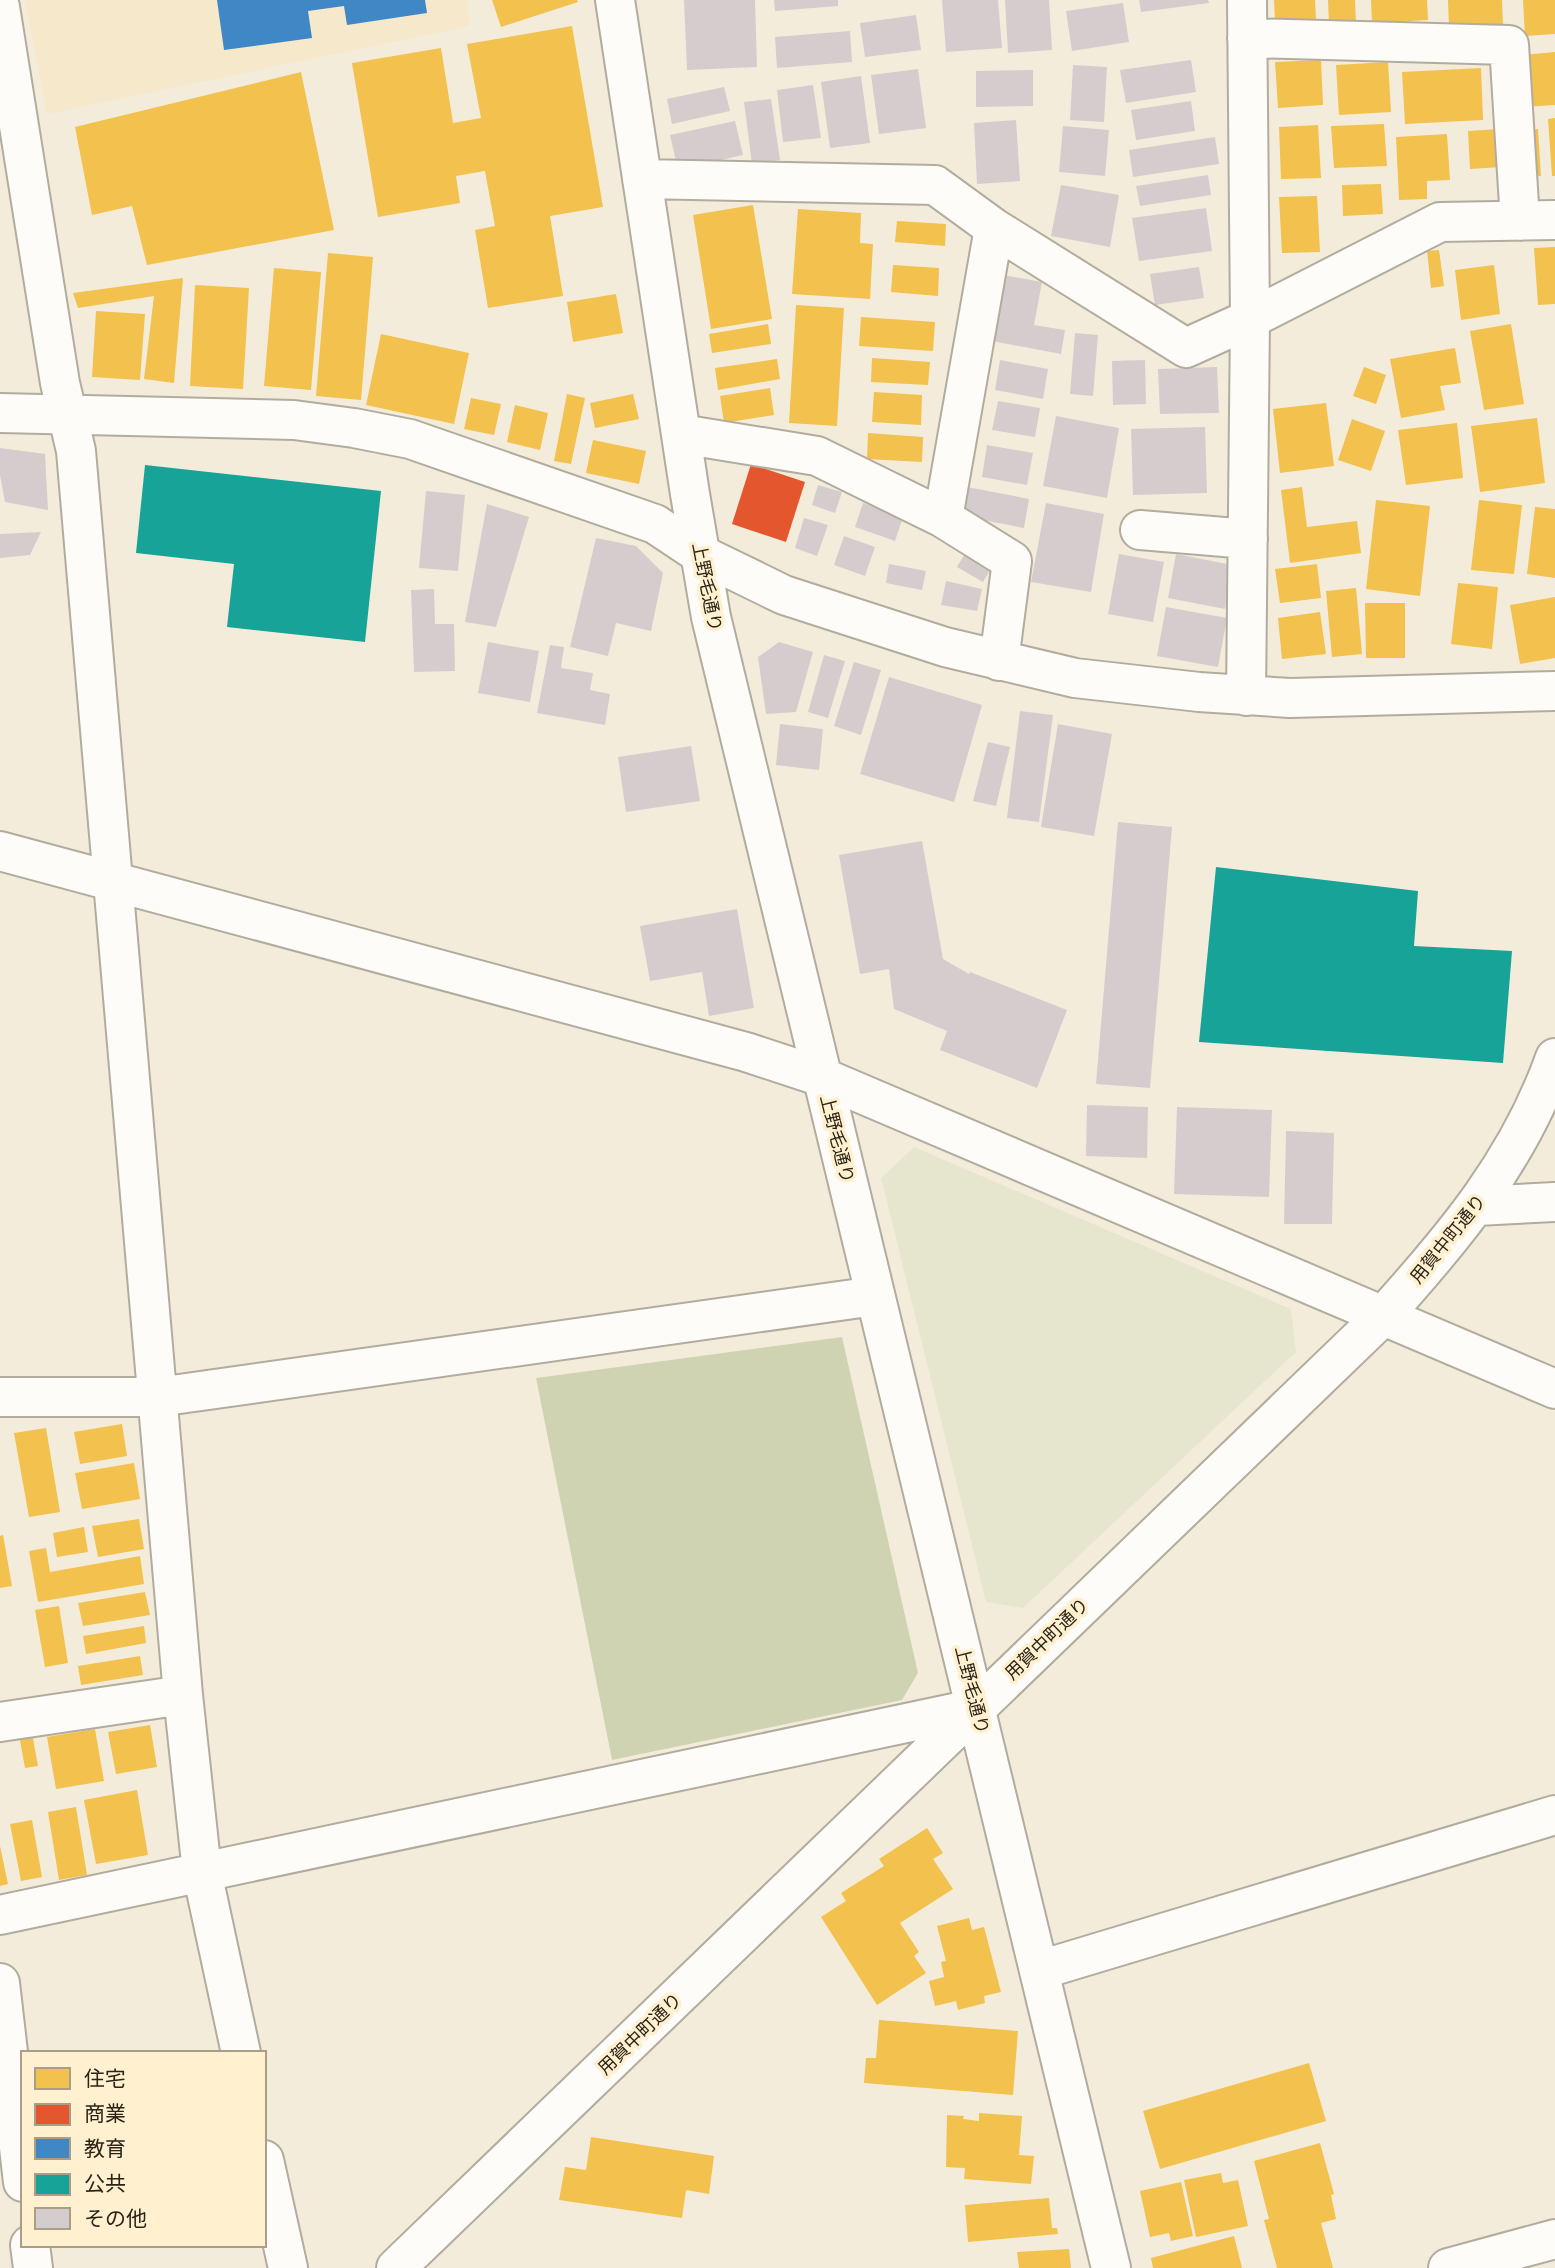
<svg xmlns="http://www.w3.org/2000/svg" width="1555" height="2268" viewBox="0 0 1555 2268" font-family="'Nunito Sans','Noto Sans JP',sans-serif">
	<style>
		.built { fill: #f6e8ca }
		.green { fill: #e6e6ce }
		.forest { fill: #d0d3b2 }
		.homes { fill: #f2c14e }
		.shops { fill: #e4572e }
		.schools { fill: #3f88c5 }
		.public { fill: #17a398 }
		.building { fill: #d5cdcd }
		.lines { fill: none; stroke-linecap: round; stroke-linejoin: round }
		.minor-casing { stroke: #b2ac9e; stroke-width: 42 }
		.minor { stroke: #fdfcf9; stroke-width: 38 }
		.labels { text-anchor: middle; stroke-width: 7; stroke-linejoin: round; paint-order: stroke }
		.street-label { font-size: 18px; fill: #2a2418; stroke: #fff0cf }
	</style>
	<rect width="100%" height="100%" fill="#f4ecda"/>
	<path class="built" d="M25 0H467L470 26 47 114Z"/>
	<path class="green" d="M914 1147 1291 1309 1296 1352 1023 1608 986 1602 881 1178Z"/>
	<path class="forest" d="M842 1337 918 1673 902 1700 612 1760 536 1378Z"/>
	<path class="homes" d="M492 0H577L578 2 501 27Z
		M1274 0H1315L1316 19 1275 21Z
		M1328 0H1355L1356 23 1329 24Z
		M1371 0H1427L1428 20 1372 23Z
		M1448 0H1502L1503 26 1449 29Z
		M1523 0H1555V34L1525 36Z
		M572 26 603 207 550 216 563 296 488 308 475 230 495 226 485 171 456 176 460 203 378 217 352 63 441 48 453 123 481 118 467 44Z
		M1555 52V105L1523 107 1520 55Z
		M1321 60 1323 105 1278 108 1275 62Z
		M1388 62 1391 112 1339 115 1336 65Z
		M1481 68 1483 120 1405 124 1402 72Z
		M301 72 334 230 147 265 132 206 92 215 75 127Z
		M1555 118V176H1552L1548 119Z
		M1384 124 1387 166 1334 168 1331 126Z
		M1318 125 1321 178 1281 179 1279 127Z
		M1499 129 1502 167 1470 169 1468 131Z
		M1538 129 1541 176 1525 177 1522 130Z
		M1447 134 1450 180 1427 181V199L1399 200 1396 137Z
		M1381 184 1383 214 1343 216 1342 185Z
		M1317 196 1320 252 1282 253 1279 197Z
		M753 205 772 319 711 329 693 215Z
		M798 209 861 213 860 243 873 244 870 299 792 294Z
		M897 221 946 224 945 246 895 242Z
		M1555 247V304L1538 305 1534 248Z
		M1439 250 1444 286 1431 288 1427 251Z
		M328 253 373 257 361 400 316 396Z
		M893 265 939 268 938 296 891 292Z
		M1494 265 1500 314 1461 320 1455 270Z
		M274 268 321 272 311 390 264 386Z
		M183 278 174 383 144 379 154 296 78 308 73 293Z
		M195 285 249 288 243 389 190 386Z
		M616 294 623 333 573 342 567 302Z
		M796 305 844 308 837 426 789 423Z
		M96 311 145 314 140 380 92 377Z
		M861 317 935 322 933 351 859 346Z
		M768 324 771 344 712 353 709 334Z
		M1511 324 1524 404 1484 410 1470 331Z
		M381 334 469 353 454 424 366 405Z
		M1455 348 1461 383 1440 386 1445 410 1401 418 1390 359Z
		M872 358 930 362 928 385 871 382Z
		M777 359 780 379 718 390 715 368Z
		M1364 367 1386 375 1376 404 1353 396Z
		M770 388 774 415 724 423 720 396Z
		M874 392 922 395 921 425 872 422Z
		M567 394 585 398 571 464 554 461Z
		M633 394 639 419 595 428 590 403Z
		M471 398 501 404 494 435 464 429Z
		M1326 403 1334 466 1280 473 1273 409Z
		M515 405 548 413 540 450 507 442Z
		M1537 418 1545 483 1480 492 1471 426Z
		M1352 419 1385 431 1371 471 1338 460Z
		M1457 423 1463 478 1406 485 1398 430Z
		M868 433 923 437 922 462 867 459Z
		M593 440 646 451 639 484 586 473Z
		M1302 487 1307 527 1357 521 1361 553 1290 563 1281 490Z
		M1376 500 1430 506 1420 596 1366 589Z
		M1479 500 1522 505 1514 574 1471 570Z
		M1535 507 1555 509V578L1527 574Z
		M1317 564 1321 598 1280 603 1275 569Z
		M1458 583 1498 587 1492 649 1451 644Z
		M1356 588 1362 654 1332 657 1326 591Z
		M1555 597V658L1520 664 1510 605Z
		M1365 603H1405V658H1366Z
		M1320 612 1326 654 1282 659 1278 618Z
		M122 1424 127 1456 80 1464 74 1432Z
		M46 1428 60 1512 29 1517 14 1433Z
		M134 1463 140 1499 82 1509 75 1473Z
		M139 1519 144 1549 98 1557 92 1526Z
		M84 1527 88 1552 57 1557 53 1533Z
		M3 1535 12 1586 0 1588V1536Z
		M46 1548 50 1572 140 1556 144 1584 38 1602 29 1551Z
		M145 1592 150 1615 83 1626 78 1603Z
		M59 1606 68 1663 45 1667 35 1610Z
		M144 1626 146 1643 86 1654 83 1636Z
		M140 1656 143 1675 81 1685 78 1666Z
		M150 1725 157 1767 116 1774 108 1732Z
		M95 1729 104 1781 56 1789 47 1737Z
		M32 1733 38 1766 25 1768 19 1735Z
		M137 1790 148 1855 96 1864 84 1800Z
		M76 1807 87 1875 59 1880 48 1812Z
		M32 1820 42 1877 21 1881 10 1824Z
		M927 1828 943 1853 933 1859 953 1889 900 1923 919 1952 914 1956 926 1973 877 2005 821 1917 846 1901 841 1893 884 1866 879 1859Z
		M0 1846 8 1884 0 1886Z
		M969 1918 972 1930 984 1927 1001 1992 984 1996 985 2003 958 2010 956 2001 935 2006 929 1981 944 1977 941 1962 946 1961 937 1926Z
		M879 2020 1018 2031 1013 2095 864 2083 866 2058H876Z
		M1309 2063 1326 2121 1160 2169 1143 2111Z
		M979 2113 1022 2116 1019 2155 1034 2156 1031 2184 964 2179 965 2168 946 2167 947 2115 964 2116 963 2119 979 2121Z
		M591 2137 714 2156 709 2194 686 2190 682 2218 559 2200 565 2167 586 2170Z
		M1320 2143 1334 2194 1331 2195 1336 2219 1321 2223 1333 2268H1277L1264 2220 1269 2219 1254 2161Z
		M1221 2173 1223 2183 1238 2180 1248 2226 1196 2237 1184 2180Z
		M1181 2182 1193 2236 1171 2241 1169 2233 1150 2237 1140 2191Z
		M1049 2198 1052 2228H1057L1058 2234 968 2242 965 2205Z
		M1234 2236 1242 2268H1153L1151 2258Z
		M1069 2249 1071 2268H1019L1017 2252Z"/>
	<path class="shops" d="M751 464 805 482 786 542 732 524Z"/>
	<path class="schools" d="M217 0H425L427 13 347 25 344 6 308 11 312 38 224 50Z"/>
	<path class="public" d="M145 465 381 491 365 642 227 627 234 564 136 553Z
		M1216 867 1418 891 1414 946 1512 951 1503 1063 1199 1042Z"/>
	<path class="building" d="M684 0H755L757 67 687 70Z
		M774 0H838V6L775 11Z
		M942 0H998L1002 48 946 52Z
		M1005 0H1049L1052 50 1008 53Z
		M1139 0H1208L1209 3 1141 12Z
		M1123 3 1129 42 1072 51 1066 11Z
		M916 15 921 50 865 57 860 23Z
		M850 31 852 62 777 68 775 37Z
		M1191 60 1196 92 1126 103 1120 70Z
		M1073 65 1107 67 1104 122 1070 120Z
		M918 69 926 128 879 134 871 75Z
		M1033 70V106L976 107V71Z
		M861 76 870 143 830 148 821 82Z
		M813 85 821 138 783 142 777 90Z
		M724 87 730 111 672 124 667 99Z
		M771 99 780 160 752 164 744 102Z
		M1191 101 1195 131 1136 140 1131 110Z
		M1016 120 1020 181 977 184 974 123Z
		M735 121 743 155 678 170 670 135Z
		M1063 126 1109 130 1105 176 1059 172Z
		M1215 137 1219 164 1133 177 1129 150Z
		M1208 175 1211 195 1140 206 1136 186Z
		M1061 185 1119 195 1110 247 1051 236Z
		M1206 208 1212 251 1139 261 1132 218Z
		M1199 267 1204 298 1155 305 1150 274Z
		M1003 275 1042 282 1034 325 1065 330 1061 354 992 341Z
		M1075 333 1098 335 1093 396 1070 394Z
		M1000 360 1048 369 1043 399 995 390Z
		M1145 360 1146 404 1113 405 1112 361Z
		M1217 367 1219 413 1160 414 1158 369Z
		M998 401 1040 408 1035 437 992 430Z
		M1056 416 1119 428 1107 498 1043 486Z
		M1205 427 1207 493 1133 495 1131 429Z
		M987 445 1033 453 1027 485 982 477Z
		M0 448 45 454 48 510 5 502 0 475Z
		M818 485 842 492 835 513 812 505Z
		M967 487 1029 499 1024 528 962 516Z
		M426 491 465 495 458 571 419 568Z
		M863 503 903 517 895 541 855 527Z
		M1046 503 1104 514 1091 592 1031 582Z
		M487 504 529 517 496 627 465 622Z
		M804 518 828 525 817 556 795 548Z
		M41 532 30 555 0 558V534Z
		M844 536 875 547 865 576 834 565Z
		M596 538 636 546 663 573 651 631 616 623 608 656 570 647Z
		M969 547 995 562 983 582 957 567Z
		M1119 554 1164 562 1153 622 1108 614Z
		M1176 554 1232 565 1225 609 1168 598Z
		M889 564 926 571 922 590 886 583Z
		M946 581 982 589 977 611 941 605Z
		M434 589 435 624H454L455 671 414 672 411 590Z
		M1166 607 1227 618 1218 667 1157 656Z
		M488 642 539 651 530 702 478 693Z
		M779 642 813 652 796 712 766 714 758 657Z
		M550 645 564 647 561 668 593 673 590 690 610 694 605 725 537 713Z
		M824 655 845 661 828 718 808 712Z
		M854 662 881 670 861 735 834 726Z
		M889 677 982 705 954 802 860 774Z
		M1020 711 1053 715 1039 822 1007 818Z
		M780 724 823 729 819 770 776 765Z
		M1058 724 1112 734 1094 836 1041 827Z
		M988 742 1010 747 996 806 973 801Z
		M691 746 700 801 626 812 618 757Z
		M1118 822 1172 827 1150 1088 1096 1084Z
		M922 841 943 959 969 974 970 972 1067 1010 1037 1088 940 1050 947 1031 894 1009 889 969 860 974 839 855Z
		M737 909 754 1008 709 1016 702 972 650 981 640 926Z
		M1087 1105 1148 1107 1147 1158 1086 1156Z
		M1177 1107 1272 1110 1269 1197 1174 1194Z
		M1286 1131 1334 1133 1332 1224H1284Z"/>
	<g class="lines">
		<defs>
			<path id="minor" d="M615 0 690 494 711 617 1111 2268
				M0 7 60 383 76 451 183 1695 202 1872 241 2053
				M1247 38 1509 45 1520 221
				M642 179 935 185 994 228 1186 348 1250 319 1440 222 1555 220
				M0 413 294 420 354 428 410 439 655 524 700 554 784 595 945 647 1075 678 1199 692 1290 698 1555 691
				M681 434 817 456 943 518 1012 561 999 661
				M943 518 994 228
				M1140 530 1248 539
				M1246 696 1250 319 1247 0
				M0 851 746 1052 822 1077 1555 1389
				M1477 1206 1555 1202
				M0 1397H158L875 1296
				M0 1722 183 1695
				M0 1915 977 1708
				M1040 1970 1555 1815
				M0 1983 23 2182
				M264 2160 288 2268
				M30 2245 33 2268
				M396 2268 1384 1315C1455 1236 1519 1160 1555 1058
				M1448 2268 1555 2239"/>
		</defs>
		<use href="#minor" class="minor-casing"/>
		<use href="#minor" class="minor"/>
	</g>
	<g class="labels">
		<g class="street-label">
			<text transform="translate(707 587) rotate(79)" y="6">上野毛通り</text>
			<text transform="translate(837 1139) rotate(76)" y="6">上野毛通り</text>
			<text transform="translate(1448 1239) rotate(-51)" y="6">用賀中町通り</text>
			<text transform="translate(1047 1639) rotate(-44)" y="6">用賀中町通り</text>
			<text transform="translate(972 1690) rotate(76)" y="6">上野毛通り</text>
			<text transform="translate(640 2034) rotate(-44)" y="6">用賀中町通り</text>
		</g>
	</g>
	<rect x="21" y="2051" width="245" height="196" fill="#fff0cf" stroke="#aa9e86" stroke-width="2"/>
	<rect x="35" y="2068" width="35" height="21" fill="#f2c14e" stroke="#aa9e86" stroke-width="2"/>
	<text x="84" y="2086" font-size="21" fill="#2a2418">住宅</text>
	<rect x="35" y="2104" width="35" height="21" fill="#e4572e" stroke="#aa9e86" stroke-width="2"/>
	<text x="84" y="2121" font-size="21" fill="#2a2418">商業</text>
	<rect x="35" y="2138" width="35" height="21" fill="#3f88c5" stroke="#aa9e86" stroke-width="2"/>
	<text x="84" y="2156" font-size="21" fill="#2a2418">教育</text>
	<rect x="35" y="2174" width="35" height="21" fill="#17a398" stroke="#aa9e86" stroke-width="2"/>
	<text x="84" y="2191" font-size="21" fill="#2a2418">公共</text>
	<rect x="35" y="2208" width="35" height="21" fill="#d5cdcd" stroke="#aa9e86" stroke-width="2"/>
	<text x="84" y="2226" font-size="21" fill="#2a2418">その他</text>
</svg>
